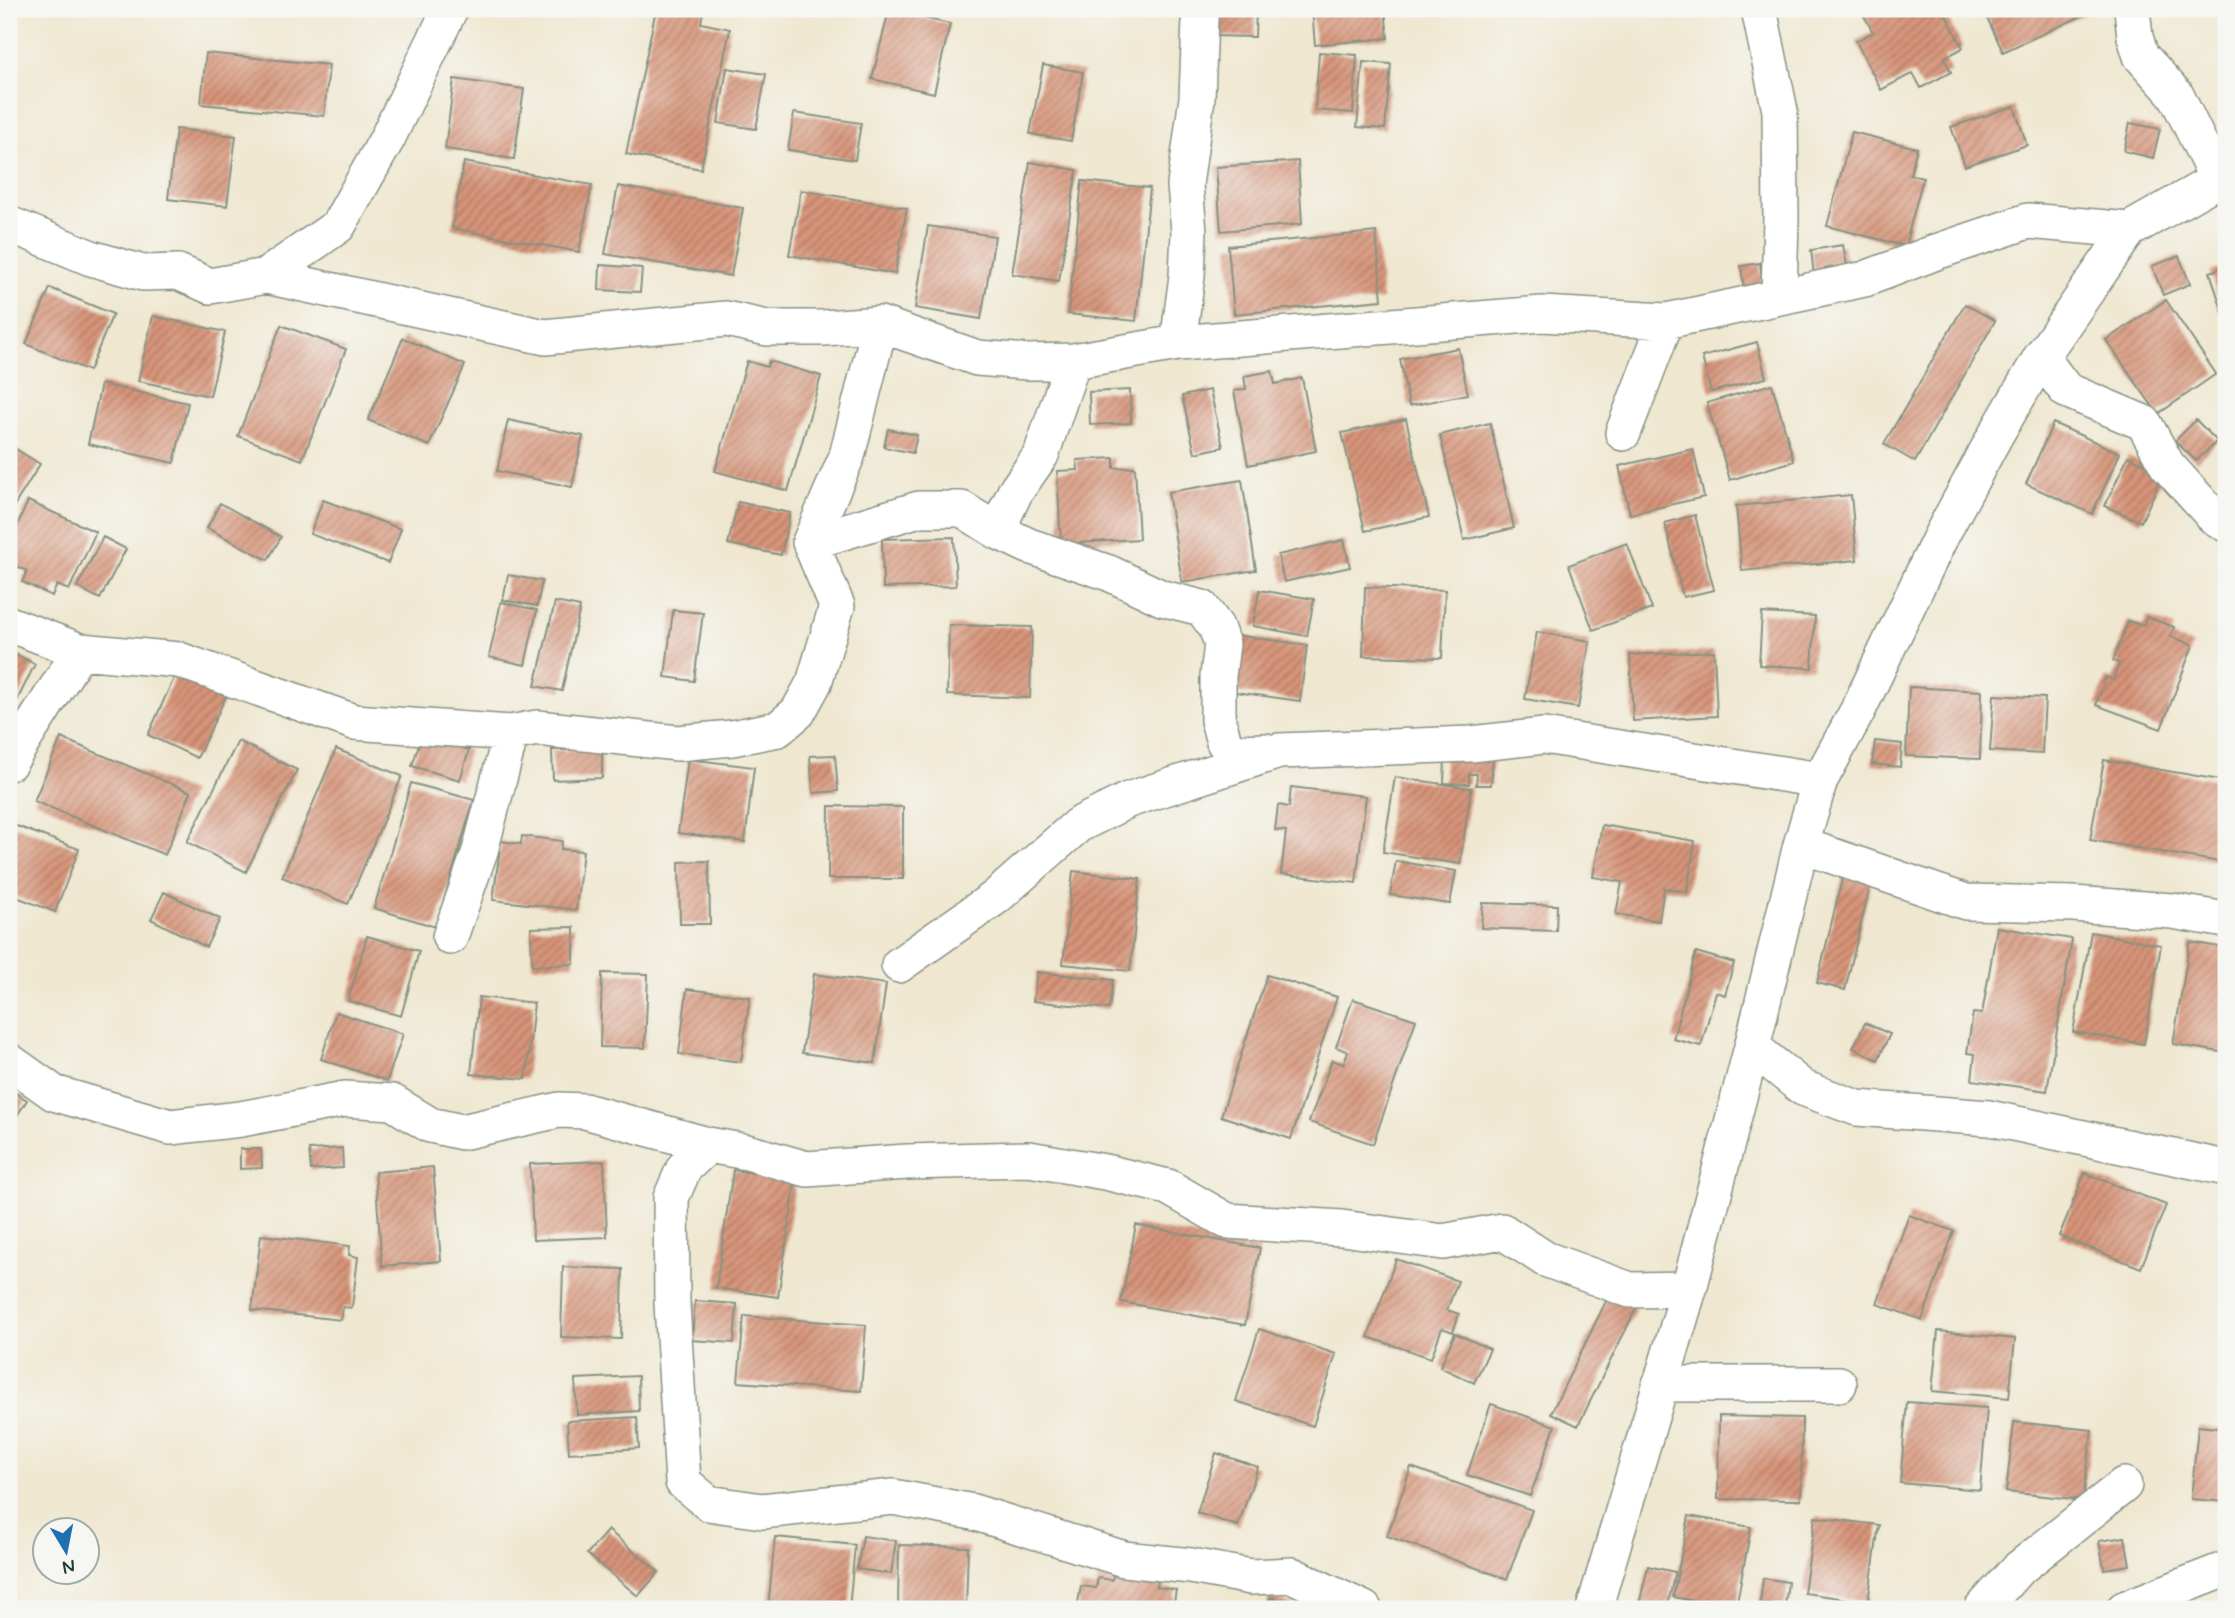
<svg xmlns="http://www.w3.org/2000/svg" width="2235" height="1618" viewBox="0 0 2235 1618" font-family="Mynerve,sans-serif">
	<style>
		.building { fill: url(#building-hatch) }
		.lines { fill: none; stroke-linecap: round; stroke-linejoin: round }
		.minor-casing { stroke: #879282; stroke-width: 38 }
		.minor { stroke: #fff; stroke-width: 35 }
	</style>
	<defs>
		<pattern id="building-hatch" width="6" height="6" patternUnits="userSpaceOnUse" patternTransform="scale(1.75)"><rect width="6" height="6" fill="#d79479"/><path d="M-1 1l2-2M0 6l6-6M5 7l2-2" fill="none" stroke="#ae7a64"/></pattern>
	</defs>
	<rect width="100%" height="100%" fill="#f6f6f2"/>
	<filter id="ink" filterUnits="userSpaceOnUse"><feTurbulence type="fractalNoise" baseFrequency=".0143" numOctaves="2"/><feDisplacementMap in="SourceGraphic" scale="14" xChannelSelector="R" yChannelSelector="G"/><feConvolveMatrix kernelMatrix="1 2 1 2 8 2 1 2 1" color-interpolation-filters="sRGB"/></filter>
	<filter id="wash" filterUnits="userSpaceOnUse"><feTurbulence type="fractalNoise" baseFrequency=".00686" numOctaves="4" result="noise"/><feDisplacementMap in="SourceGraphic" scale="28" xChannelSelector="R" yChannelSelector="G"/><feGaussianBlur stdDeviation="1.57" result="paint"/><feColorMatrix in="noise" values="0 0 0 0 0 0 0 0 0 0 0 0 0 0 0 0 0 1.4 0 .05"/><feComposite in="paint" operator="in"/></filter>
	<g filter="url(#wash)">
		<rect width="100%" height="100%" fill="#efe7d0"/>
		<g id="blocks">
			<path class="building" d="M656 9H693L703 11 701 23 730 29 701 169 626 154Z
				M1213 9H1256L1255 37 1212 36Z
				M1312 9H1385L1388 38 1315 45Z
				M1873 9H1943L1963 48 1944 58 1951 72 1921 88 1913 73 1881 90 1856 41 1873 32 1863 14Z
				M1983 9H2097L2003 52Z
				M889 10 950 24 934 93 872 79Z
				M1319 52 1357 55 1353 113 1315 110Z
				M206 53 329 65 324 116 201 104Z
				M1363 62 1391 64 1385 129 1357 127Z
				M1043 65 1083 72 1071 141 1030 134Z
				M727 68 766 74 756 129 718 123Z
				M454 79 524 89 514 159 445 149Z
				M2014 106 2027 145 1965 166 1951 127Z
				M794 113 861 123 855 160 788 150Z
				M2130 123 2160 129 2153 158 2124 151Z
				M176 129 236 136 227 206 168 199Z
				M1852 132 1917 148 1910 175 1923 178 1905 246 1827 226Z
				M1298 161 1302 224 1221 231 1216 167Z
				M464 162 592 185 579 252 452 228Z
				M1030 162 1077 170 1059 281 1012 274Z
				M1082 181 1150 188 1136 321 1068 314Z
				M618 186 743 208 731 276 605 254Z
				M801 190 907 208 895 274 789 255Z
				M928 226 995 236 981 319 915 308Z
				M1376 232 1382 300 1234 314 1228 246Z
				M1843 245 1848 270 1814 275 1811 250Z
				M2179 256 2190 284 2163 295 2152 266Z
				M1760 263 1763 287 1744 289 1741 266Z
				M600 265 642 268 640 292 599 290Z
				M2226 267V323L2210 272Z
				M50 288 113 314 89 371 26 344Z
				M2166 300 2216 374 2158 414 2106 340Z
				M1965 304 1995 321 1915 462 1884 444Z
				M153 316 225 332 210 396 138 381Z
				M281 325 346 349 302 460 238 436Z
				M403 338 465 365 429 446 368 420Z
				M1757 342 1766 378 1711 392 1702 357Z
				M1458 348 1468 394 1409 406 1400 359Z
				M747 361 767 367 769 361 821 376 788 491 715 471Z
				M1272 371 1275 384 1302 378 1316 451 1248 465 1234 391 1246 389 1244 376Z
				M101 384 188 403 174 463 88 444Z
				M1772 384 1794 461 1730 480 1707 403Z
				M1130 390 1131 423 1090 425 1089 392Z
				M1210 390 1223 447 1195 453 1182 396Z
				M1406 419 1429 517 1365 531 1342 433Z
				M508 420 583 436 572 487 497 471Z
				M2196 420 2217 441 2196 461 2175 441Z
				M1490 423 1514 528 1464 540 1440 435Z
				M2053 423 2120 453 2092 514 2026 484Z
				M888 429 917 435 913 453 884 447Z
				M9 445 40 464 9 514Z
				M1693 449 1704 497 1630 514 1619 466Z
				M2128 456 2164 473 2141 522 2105 506Z
				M1114 458V468L1135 467 1139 539 1061 544 1057 471 1078 470 1077 460Z
				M1242 480 1256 570 1182 582 1168 492Z
				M1851 495 1857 560 1742 571 1736 506Z
				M323 500 401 529 388 563 310 534Z
				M28 501 96 532 69 590 57 585 52 596 22 582 27 571 9 563V544Z
				M738 502 790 513 781 555 728 544Z
				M220 503 281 537 268 560 207 528Z
				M1695 515 1714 590 1683 597 1665 523Z
				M103 537 126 549 100 599 77 587Z
				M954 537 956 586 883 588 882 539Z
				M1344 540 1350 567 1284 582 1278 555Z
				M1627 543 1652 609 1593 630 1569 565Z
				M508 575 542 581 537 606 503 600Z
				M1365 587 1445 590 1442 658 1363 656Z
				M1259 590 1314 599 1307 636 1253 626Z
				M501 602 537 610 525 665 489 657Z
				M555 602 580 607 562 691 535 686Z
				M673 610 703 613 694 681 665 677Z
				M1762 613 1815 616 1812 668 1759 665Z
				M2147 617 2174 627 2170 636 2193 645 2161 729 2096 705 2106 677 2113 680 2119 663 2113 661 2128 621 2143 626Z
				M949 625 1032 627 1030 698 947 695Z
				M1537 632 1590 641 1578 708 1525 699Z
				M1235 635 1307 645 1300 701 1228 691Z
				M9 651 35 664 9 717Z
				M1714 651 1717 716 1633 721 1630 655Z
				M178 669 228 692 197 758 148 735Z
				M1909 687 1982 691 1980 759 1906 756Z
				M1994 695 2045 698 2042 754 1990 751Z
				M422 735 469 750 460 780 412 766Z
				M61 738 191 792 165 855 34 801Z
				M238 741 297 770 246 872 187 842Z
				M1875 741 1902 744 1900 767 1872 764Z
				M336 749 402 776 348 904 282 877Z
				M602 749V778L553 780 552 750Z
				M835 755 838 791 813 793 810 756Z
				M1445 756 1493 759 1491 785H1476L1477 774H1469V784L1444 783Z
				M688 759 754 767 745 842 678 833Z
				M2104 760 2226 781V863L2090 840Z
				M1395 777 1471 788 1460 864 1383 852Z
				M411 783 474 800 436 927 374 908Z
				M1291 787 1366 796 1356 883 1281 874 1286 831 1275 830 1278 805 1289 807Z
				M829 806 903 807V879H828Z
				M11 824 79 849 55 912 9 894V829Z
				M1602 825 1695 841 1687 892 1664 888 1659 921 1616 914 1622 882 1593 877Z
				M522 836 562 841 561 849 583 851 576 910 493 900 501 841 521 844Z
				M709 861 710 924H680L679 862Z
				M1396 861 1456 871 1450 904 1390 895Z
				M1073 871 1140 879 1130 971 1063 964Z
				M1843 875 1871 882 1845 990 1817 983Z
				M164 892 220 919 206 947 151 919Z
				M1483 903 1557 905 1556 931 1481 928Z
				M574 927V964L532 966 531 928Z
				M1997 927 2072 939 2047 1091 1972 1080 1975 1054 1967 1053 1973 1013 1982 1014Z
				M2091 932 2161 945 2144 1044 2073 1032Z
				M367 936 419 951 401 1016 348 1001Z
				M2190 942 2226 948V1053L2173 1044Z
				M1696 952 1734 963 1725 995 1716 992 1701 1046 1673 1039Z
				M1037 972 1113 980 1109 1009 1033 1001Z
				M602 973 648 974 645 1048 600 1047Z
				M814 974 886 984 875 1063 802 1053Z
				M1267 975 1337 997 1291 1139 1221 1116Z
				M687 989 750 997 741 1062 679 1054Z
				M479 997 534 1003 526 1079 471 1074Z
				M1353 999 1416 1020 1373 1144 1309 1122 1332 1060 1343 1064 1348 1052 1336 1047Z
				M336 1012 403 1034 387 1081 321 1059Z
				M1865 1023 1890 1034 1878 1060 1853 1048Z
				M9 1089 27 1100 9 1128Z
				M342 1148 343 1168 311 1170 309 1150Z
				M240 1149H261L262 1168 240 1169Z
				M604 1161 607 1237 533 1240 530 1164Z
				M433 1167 441 1261 382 1266 375 1172Z
				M733 1170 796 1179 778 1297 716 1288Z
				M2085 1173 2166 1205 2141 1268 2059 1236Z
				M1909 1215 1954 1231 1922 1320 1877 1304Z
				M1136 1225 1260 1248 1245 1325 1121 1302Z
				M261 1235 350 1246 349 1255 358 1257 352 1308 343 1307 341 1320 252 1310Z
				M1396 1259 1458 1281 1447 1310 1459 1314 1453 1332 1442 1328 1431 1358 1368 1337Z
				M563 1267 623 1269 621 1339 561 1337Z
				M1609 1295 1636 1309 1578 1426 1551 1413Z
				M695 1301 737 1304 734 1343 692 1340Z
				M744 1316 866 1325 861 1391 738 1382Z
				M1259 1329 1336 1354 1313 1426 1236 1401Z
				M1938 1331 2015 1339 2009 1398 1932 1391Z
				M1455 1333 1490 1349 1474 1383 1440 1367Z
				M638 1376 639 1411 577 1415 575 1379Z
				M1907 1402 1987 1408 1980 1490 1900 1483Z
				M1491 1404 1555 1426 1530 1496 1467 1475Z
				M1719 1416 1802 1418 1801 1500 1718 1499Z
				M637 1417 639 1448 569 1453 567 1421Z
				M2014 1422 2092 1430 2083 1500 2006 1492Z
				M2198 1426 2226 1429V1502L2191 1499Z
				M1216 1453 1258 1467 1238 1526 1197 1513Z
				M1411 1467 1532 1510 1507 1579 1387 1536Z
				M1689 1516 1751 1527 1736 1608 1673 1597Z
				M1815 1517 1879 1525 1868 1602 1804 1593Z
				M608 1530 659 1572 638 1596 587 1554Z
				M863 1536 896 1541 891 1574 857 1569Z
				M775 1537 855 1545 849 1609H768Z
				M2125 1537 2130 1565 2104 1569 2099 1541Z
				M899 1545 968 1547 966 1609H898Z
				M1648 1566 1675 1572 1667 1609H1638Z
				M1114 1573 1158 1581 1157 1587 1176 1590 1173 1609H1077L1081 1586 1096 1588 1098 1578 1112 1580Z
				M1763 1578 1788 1582 1785 1606 1760 1603Z
				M1270 1597 1301 1609H1266Z"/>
		</g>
	</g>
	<g filter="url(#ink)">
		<use href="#blocks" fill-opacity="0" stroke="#879282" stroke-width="2"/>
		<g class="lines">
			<defs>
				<path id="minor" d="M1759 9 1780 111 1781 217 1779 296
					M2132 9 2135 37 2141 56 2176 95 2217 179
					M9 224 91 258 143 273 178 272 210 286 266 276 545 337 726 319 767 328H823L880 324 977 358 1027 362 1073 361 1178 343 1542 314 1666 321 1865 279 1936 252 2028 221 2129 230
					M266 276 338 226 387 139 450 9
					M1178 343 1187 276 1189 232 1185 185 1197 98 1200 19 1202 9
					M2041 357 2066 390 2144 423 2167 465 2213 516 2226 524
					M1623 433 1666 321
					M997 531 1015 492 1041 455 1073 361
					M810 542 919 509H962L997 531 1029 546 1109 573 1162 598 1202 608 1216 627 1222 644 1218 676V720L1224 742 1232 752 1266 751
					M9 624 80 651 179 660 354 722 511 733 537 728 678 743 732 738 778 729 798 712 814 683 837 606 810 542 847 456 880 324
					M9 763 80 651
					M1801 845 1966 902 2073 904 2172 911 2226 920
					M450 937 480 851 511 733
					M899 965 996 897 1078 825 1128 800 1279 751 1471 744 1544 736 1820 780
					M1752 1047 1803 1088 1857 1108 1989 1118 2226 1168
					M9 1061 54 1093 170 1127 241 1119 345 1099 392 1102 430 1125 462 1132 559 1110 585 1111 708 1145 747 1152 807 1169 907 1162 1029 1159 1105 1172 1168 1187 1227 1221 1342 1228 1443 1242 1502 1231 1545 1259 1630 1290 1689 1289
					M708 1145 684 1168 671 1198 672 1304 683 1482 708 1503 762 1511 893 1497 973 1512 1124 1559 1191 1566 1251 1577 1292 1575 1364 1609
					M1660 1384H1839
					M1594 1609 1689 1289 1752 1047 1801 845 1820 780 1858 710 1940 538 1995 436 2041 357 2129 230 2226 175
					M1982 1609 2017 1570 2124 1485
					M2124 1609 2226 1569"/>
			</defs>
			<use href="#minor" class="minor-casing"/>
			<use href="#minor" class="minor"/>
		</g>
	</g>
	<rect width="2235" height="1618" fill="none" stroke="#f6f6f2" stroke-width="35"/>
	<g transform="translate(66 1551) rotate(170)"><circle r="33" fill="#f6f6f2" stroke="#a0aca6" stroke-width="2"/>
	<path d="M0-5L12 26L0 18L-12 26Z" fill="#1f6fb2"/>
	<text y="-10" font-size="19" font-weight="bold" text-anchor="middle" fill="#1f3d34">N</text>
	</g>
</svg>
